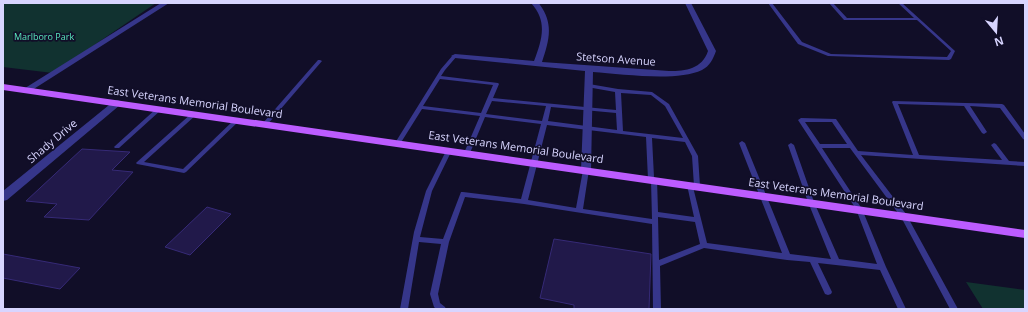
<svg xmlns="http://www.w3.org/2000/svg" width="1028" height="312" viewBox="0 0 1028 312" font-family="'Open Sans',sans-serif">
	<style>
		.green { fill: #113230 }
		.building { fill: #21194a; stroke: #362a77 }
		.lines { fill: none; stroke-linecap: round; stroke-linejoin: round }
		.service { fill: #36368a; fill-rule: evenodd }
		.minor { fill: #36368a; fill-rule: evenodd }
		.primary { fill: #bc5cff; fill-rule: evenodd }
		.labels { text-anchor: middle; stroke-width: 3.5; stroke-linejoin: round; paint-order: stroke }
		.far-park-label { font-size: 9px; fill: #59e7be; stroke: #110e28 }
		.street-label { font-size: 11px; fill: #d8d5ff; stroke: #110e28 }
	</style>
	<rect width="100%" height="100%" fill="#110e28"/>
	<path class="green" d="M3 3H156L53 73 3 67Z
		M966 282 1025 290V309H983Z"/>
	<path class="building" d="M82 149 130 152 112 170 133 172 89 220 44 217 57 204 26 201Z
		M207 207 231 214 190 255 165 247Z
		M554 239 651 254 649 309H574V305L540 298Z
		M3 254 80 268 60 289 3 278Z"/>
	<g class="lines">
		<path class="service" d="M768 3H772L802 42 831 54 947 57 951 51 917 20H844L829 3H833L847 18H914L898 3H902L955 51 951 59 949 60 828 56 798 44Z
			M453 55H457V56L445 70 441 76 498 83 499 84 493 98 616 110 615 92 587 87 586 86 589 84 618 89 652 92 669 104 698 156 700 186 699 188H695L694 186 692 156 685 142 652 138 654 177 657 179 658 212 694 217 687 185 688 183H692L707 243 782 253 739 143 742 141 745 143 790 254 831 259 808 202 788 145 791 143 794 145 814 202 839 259 877 264 856 209 798 120 801 118 836 119 858 151 913 155 892 102 893 101 1002 104 1004 105 1025 134V140L1023 139 1000 108 970 106 987 132 984 134 982 133 964 106 898 104 919 155 1002 160 991 145 994 143 996 144 1009 161 1025 162V166L861 155 906 214 958 309H950L901 217 850 148H822L862 209 886 267 906 309H898L880 270 818 263 832 292 831 294 828 295 825 294 810 262 787 260 704 248 660 266 661 309H653L652 224 524 204 465 197 449 242 438 294 440 303 445 307 446 309H436L434 307 430 294 441 244 419 242 408 309H400L414 232 426 191 447 149 449 148 452 150 432 191 420 237 443 239 461 192H463L521 199 541 124 485 117 470 153 467 155 464 153 480 116 422 109 400 144H396L395 143 441 69ZM440 79 493 85 481 113 423 106ZM621 93 651 95 665 106 683 138 623 131ZM492 101 546 106 542 121 486 114ZM551 107 616 113 617 130 548 121ZM805 122H832L847 144H820ZM547 125 646 137 648 179 651 181 652 219 583 209 589 170 586 168 583 170 576 208 528 200ZM658 217 695 222 700 244 659 260Z
			M318 60H320L322 61 267 125H263L262 124 263 123Z
			M159 107 162 109 161 110 119 148H115L114 147 115 146 157 108Z
			M194 112 196 113 197 114 196 115 144 162 183 169 235 119H239L240 120 186 172 184 173 137 164 136 163 137 162 192 113Z"/>
		<path class="minor" d="M161 3H169L29 92H23L22 90Z
			M531 3H539L540 5C554 24 549 41 542 62L669 71C686 71 702 69 708 51L685 3H691L716 51C713 59 710 66 702 70 677 82 622 74 593 72L591 170 586 173 581 170 585 71 455 58 451 56 455 54 534 61C542 40 548 21 531 3Z
			M117 100 120 101 121 103 120 105 7 200 3 201V191L114 101Z"/>
		<path class="primary" d="M3 84 1025 230V238L3 90Z"/>
	</g>
	<g class="labels">
		<g class="far-park-label">
			<text x="44" y="40">Marlboro Park</text>
		</g>
		<g class="street-label">
			<text transform="translate(616 59) rotate(4)" y="4">Stetson Avenue</text>
			<text transform="translate(195 102) rotate(8)" y="4">East Veterans Memorial Boulevard</text>
			<text transform="translate(52 141) rotate(-40)" y="4">Shady Drive</text>
			<text transform="translate(516 147) rotate(8)" y="4">East Veterans Memorial Boulevard</text>
			<text transform="translate(836 194) rotate(8)" y="4">East Veterans Memorial Boulevard</text>
		</g>
	</g>
	<rect width="1028" height="312" fill="none" stroke="#d8d5ff" stroke-width="8"/>
	<g transform="translate(996 32) rotate(162)" stroke="#110e28" stroke-width="3" paint-order="stroke">
	<path d="M0-3L7 15L0 10L-7 15Z" fill="#d8d5ff"/>
	<text y="-6" font-size="11" font-weight="bold" text-anchor="middle" fill="#d8d5ff">N</text>
	</g>
</svg>
